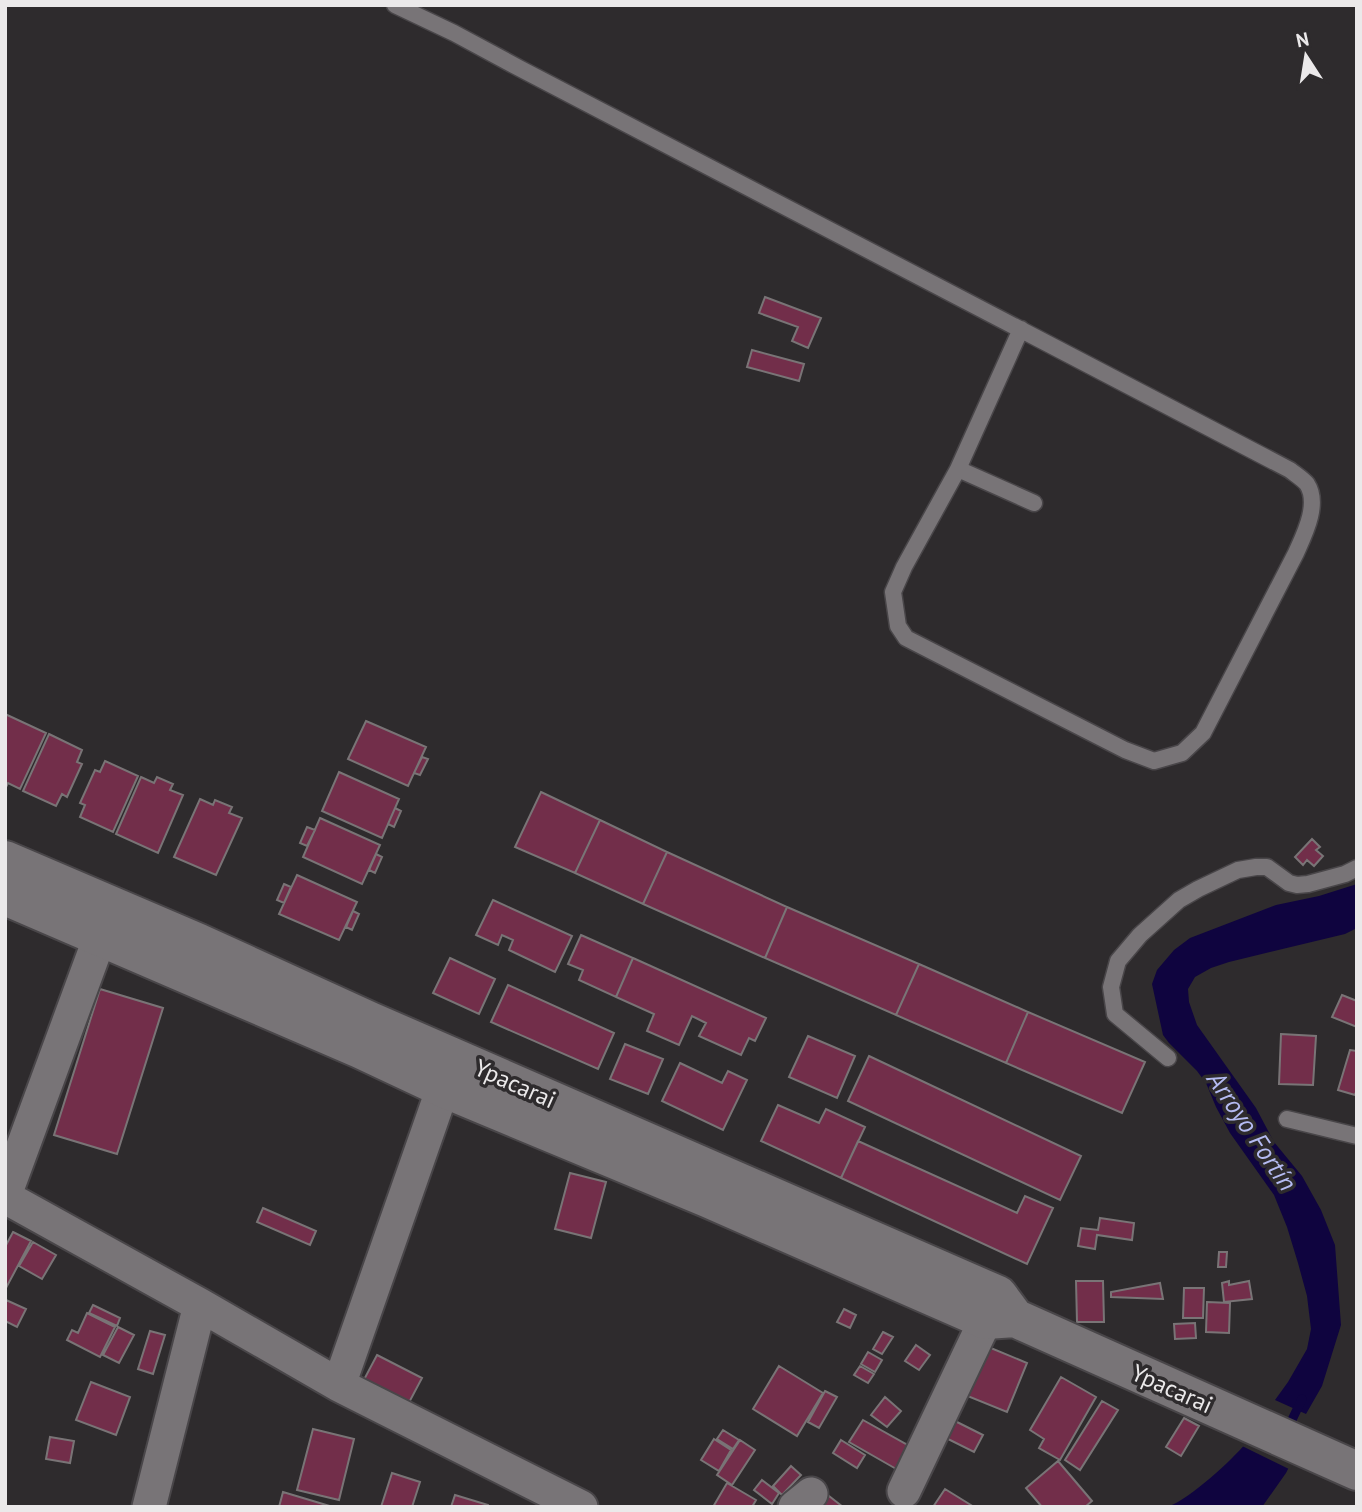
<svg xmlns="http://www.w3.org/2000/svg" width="1362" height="1512" viewBox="0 0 1362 1512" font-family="'PT Sans',sans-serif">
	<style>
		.water { fill: #0f043f }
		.pier { fill: #2e2b2d }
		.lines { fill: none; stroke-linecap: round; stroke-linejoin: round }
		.stream { stroke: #0f043f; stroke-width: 9 }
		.building { fill: #722e4a; stroke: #797476; stroke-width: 2 }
		.service-casing { stroke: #494649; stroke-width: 19 }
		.minor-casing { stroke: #494649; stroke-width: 37 }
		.tertiary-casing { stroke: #494649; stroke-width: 42 }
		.service { stroke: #787477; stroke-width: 16 }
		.minor { stroke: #787477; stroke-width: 33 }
		.tertiary { stroke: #787477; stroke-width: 38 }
		.labels { text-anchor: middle; stroke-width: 7; stroke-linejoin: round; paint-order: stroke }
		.street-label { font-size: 24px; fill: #ebe9ea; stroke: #2e2b2d }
		.water-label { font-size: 26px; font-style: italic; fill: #b5bbf2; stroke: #2e2b2d }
	</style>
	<rect width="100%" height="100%" fill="#2e2b2d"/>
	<path class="water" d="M1357 884V928L1345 934 1229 962 1211 968 1195 977 1188 989 1189 1002 1197 1025 1256 1108 1274 1142 1302 1176 1321 1210 1335 1245 1341 1325 1322 1386 1306 1414 1275 1400 1288 1382 1307 1349 1311 1329 1307 1296 1298 1263 1287 1227 1274 1195 1230 1133 1216 1107 1206 1083 1197 1071 1169 1043 1163 1035 1152 984 1157 970 1174 950 1190 938 1276 905 1319 896Z
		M1247 1442 1291 1463 1286 1473 1262 1507H1168C1192 1497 1230 1462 1247 1442Z"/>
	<path class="pier" d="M1245 1439 1294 1463 1291 1470 1240 1445Z"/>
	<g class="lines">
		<path class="stream" d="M1285 1430 1290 1424 1302 1399"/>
	</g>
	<path class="building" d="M765 297 821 318 808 348 792 341 798 327 759 313Z
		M752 350 804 364 799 381 747 367Z
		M5 714 46 733 20 789 8 783 5 789Z
		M366 721 426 747 408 786 348 759Z
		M49 734 82 750 77 762 82 764 67 797 62 794 56 806 23 791Z
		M422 757 428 759 420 775 414 773Z
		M105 761 138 776 113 832 80 817 85 805 80 803 95 770 100 772Z
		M339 772 399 799 382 838 322 811Z
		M141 777 154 783 157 777 173 784 170 790 183 795 158 853 116 834Z
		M541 792 600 820 575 873 515 847Z
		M200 799 213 805 215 800 232 807 229 813 242 818 216 875 174 857Z
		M395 808 401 811 394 827 388 824Z
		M320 818 380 845 362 884 303 857Z
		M600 820 667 852 643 904 575 873Z
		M307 827 315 830 307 846 300 843Z
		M1312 839 1320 847 1316 850 1323 856 1314 866 1307 860 1303 865 1295 857Z
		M667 852 787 907 765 958 643 904Z
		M376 854 382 857 375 873 369 870Z
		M297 875 357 902 339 940 279 914Z
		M284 884 291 887 284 903 277 900Z
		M493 900 572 936 555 972 509 950 513 940 502 935 498 945 476 935Z
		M787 907 919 964 896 1015 765 958Z
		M353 911 359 914 352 930 346 927Z
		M581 935 633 958 616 997 579 980 583 970 568 964Z
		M450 958 495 979 479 1014 433 993Z
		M633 958 766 1018 755 1041 749 1038 741 1055 699 1036 706 1023 692 1016 679 1045 647 1031 654 1014 616 997Z
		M919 964 1028 1012 1006 1063 896 1015Z
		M508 985 614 1033 598 1069 491 1022Z
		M100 989 163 1008 117 1154 54 1135Z
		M1342 995 1357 1001V1027L1332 1017Z
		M1028 1012 1145 1062 1122 1113 1006 1063Z
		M1281 1034 1316 1036 1313 1085 1279 1084Z
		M808 1036 855 1056 837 1098 789 1077Z
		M625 1044 663 1059 648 1094 610 1079Z
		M1350 1050 1357 1051V1089L1355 1095 1338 1090Z
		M869 1056 1081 1156 1060 1200 848 1101Z
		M680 1063 722 1083 728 1071 747 1080 723 1130 662 1101Z
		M778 1105 819 1123 826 1109 865 1127 841 1178 761 1141Z
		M858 1141 1017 1213 1025 1196 1053 1208 1027 1264 841 1178Z
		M570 1173 606 1182 591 1238 555 1229Z
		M263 1208 316 1231 310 1245 257 1222Z
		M1100 1218 1134 1223 1132 1240 1097 1235 1095 1249 1078 1246 1081 1228 1098 1230Z
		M13 1232 31 1241 6 1288 5 1247Z
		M33 1242 56 1255 42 1279 19 1266Z
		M1219 1252H1227L1226 1267H1218Z
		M1076 1281H1103L1104 1322H1077Z
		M1229 1281V1285L1249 1281 1252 1299 1224 1302 1222 1283Z
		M1160 1283 1163 1299 1111 1297V1292Z
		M1184 1288H1204L1203 1318H1183Z
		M6 1300 26 1309 17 1327 5 1321Z
		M1207 1302 1230 1303 1229 1333 1206 1332Z
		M93 1305 120 1318 117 1326 89 1313Z
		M844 1309 856 1315 850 1328 837 1322Z
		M87 1313 115 1327 100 1357 67 1340 72 1330 78 1333Z
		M1195 1323 1196 1338 1175 1339 1174 1324Z
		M118 1327 134 1335 119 1363 103 1355Z
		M150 1331 165 1335 153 1374 138 1369Z
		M883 1332 893 1337 882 1354 873 1349Z
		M916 1345 930 1355 919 1370 905 1361Z
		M986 1346 1027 1363 1007 1412 965 1395Z
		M868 1352 882 1360 875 1372 861 1364Z
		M377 1355 422 1378 404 1412 359 1389Z
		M779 1366 823 1393 797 1436 753 1409Z
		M860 1366 874 1374 868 1383 854 1375Z
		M1061 1377 1096 1397 1060 1460 1039 1448 1044 1439 1030 1430Z
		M91 1382 130 1397 116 1435 76 1420Z
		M825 1391 837 1397 819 1428 808 1422Z
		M885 1397 901 1411 887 1427 871 1415Z
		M1102 1401 1118 1410 1080 1470 1065 1460Z
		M1184 1418 1199 1426 1181 1456 1166 1447Z
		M863 1420 911 1447 898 1470 849 1442Z
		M953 1420 983 1435 974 1452 944 1437Z
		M313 1429 354 1439 339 1500 297 1490Z
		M723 1430 739 1440 733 1449 717 1439Z
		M50 1437 74 1441 70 1463 46 1459Z
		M714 1439 731 1450 719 1471 701 1460Z
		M740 1440 755 1450 732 1485 717 1475Z
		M841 1440 865 1455 857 1468 833 1453Z
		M1058 1461 1092 1501 1085 1507H1042L1026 1488Z
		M791 1466 801 1475 782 1495 773 1486Z
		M392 1473 420 1482 412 1507H381Z
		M762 1480 779 1493 772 1504 754 1490Z
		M727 1483 756 1500 752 1507H713Z
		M945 1489 974 1507H933Z
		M283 1492 333 1507H279Z
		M455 1495 488 1505V1507H451Z
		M829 1496 843 1507H820Z"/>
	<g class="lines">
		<defs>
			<path id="service" d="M395 5 454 33 519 68 1290 470C1295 474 1303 479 1307 484 1320 504 1304 535 1296 553L1203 733 1182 753 1154 761 1125 750 906 638 898 626 893 592 904 567 958 469 1021 329
				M958 469 1034 503
				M1168 1058 1115 1014 1111 987 1118 961 1140 935 1179 900 1198 889 1238 870 1256 867H1267L1289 883 1297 885 1308 884 1345 874 1357 868
				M1287 1119 1357 1136"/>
			<path id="minor" d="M5 1195 100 937
				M5 1197 200 1305 339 1385 581 1507
				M339 1385 443 1088
				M904 1491 996 1298
				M149 1507 200 1305
				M795 1507 811 1494"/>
			<path id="tertiary" d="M5 860 199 943 370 1021 998 1295 1015 1318
				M5 896 360 1049 443 1088 707 1198 986 1320 1015 1318 1357 1471"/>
		</defs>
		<use href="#service" class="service-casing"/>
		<use href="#minor" class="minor-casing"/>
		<use href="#tertiary" class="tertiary-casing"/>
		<use href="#service" class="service"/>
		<use href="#minor" class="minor"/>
		<use href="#tertiary" class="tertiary"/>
	</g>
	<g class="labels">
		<g class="street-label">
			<text transform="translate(515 1084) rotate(24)" y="8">Ypacarai</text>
			<text transform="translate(1172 1389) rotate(24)" y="8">Ypacarai</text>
		</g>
		<g class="water-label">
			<text transform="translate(1252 1131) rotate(56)" y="9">Arroyo Fortín</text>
		</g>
	</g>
	<rect width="1362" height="1512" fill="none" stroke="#ebe9ea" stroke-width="14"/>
	<g transform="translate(1306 56) rotate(348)" stroke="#2e2b2d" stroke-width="5" paint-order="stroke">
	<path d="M0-5L12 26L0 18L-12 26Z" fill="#ebe9ea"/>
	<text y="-10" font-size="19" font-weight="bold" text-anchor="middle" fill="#ebe9ea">N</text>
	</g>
</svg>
